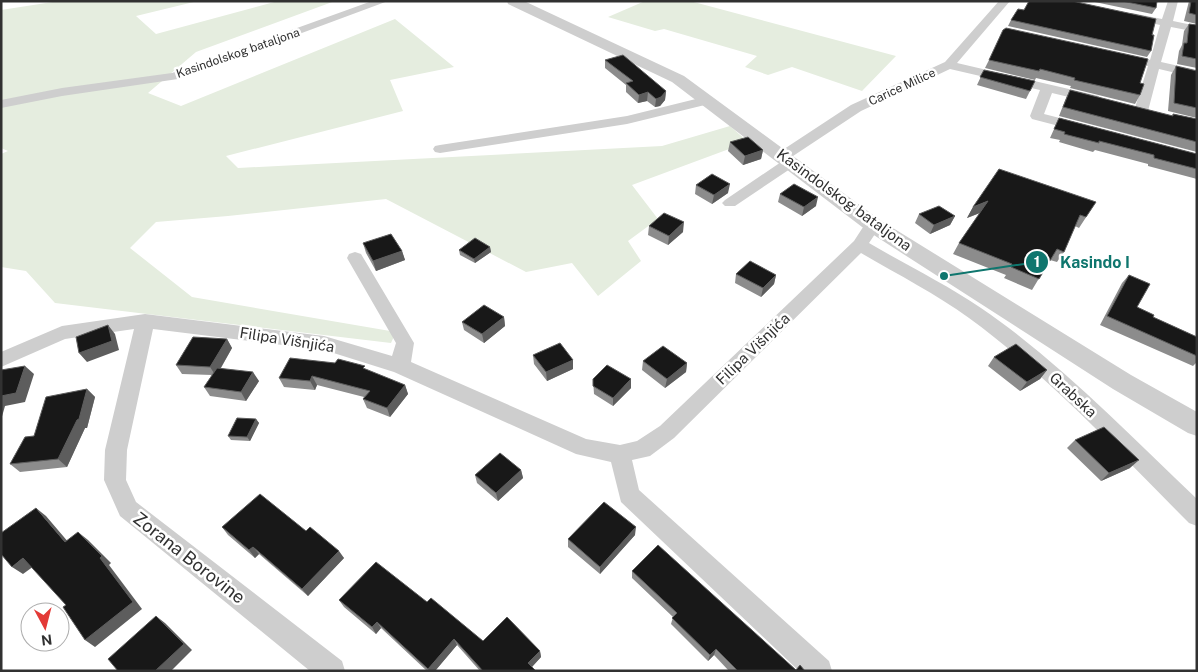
<svg xmlns="http://www.w3.org/2000/svg" width="1198" height="672" viewBox="0 0 1198 672" font-family="'Public Sans',sans-serif">
	<style>
		.green { fill: #e5eddf }
		.lines { fill: none; stroke-linecap: round; stroke-linejoin: round }
		.minor { fill: #cecece; fill-rule: evenodd }
		.tertiary { fill: #cecece; fill-rule: evenodd }
		.wall { fill: #8c8c8c }
		.shaded-wall { fill: #5d5d5d }
		.building { fill: #181818; stroke: #5d5d5d }
		.labels { text-anchor: middle; stroke-width: 5; stroke-linejoin: round; paint-order: stroke }
		.far-street-label { font-size: 12px; fill: #313131; stroke: #fff }
		.street-label { font-size: 15px; fill: #313131; stroke: #fff }
		.near-street-label { font-size: 18px; fill: #313131; stroke: #fff }
		.leader { fill: none; stroke: #0f766e; stroke-width: 2 }
		.callout-dot { fill: #0f766e; stroke: #fff; stroke-width: 2 }
		.mark-label { font-size: 15px; text-anchor: middle; font-weight: bold; fill: #fff }
		.callout-label { font-size: 16px; text-anchor: middle; font-weight: bold; fill: #0f766e; stroke: #fff; stroke-width: 5; stroke-linejoin: round; paint-order: stroke }
	</style>
	<rect width="100%" height="100%" fill="#fff"/>
	<path class="green" d="M59 1H198L136 16 156 34 278 1H335L196 52 148 93 181 106 395 19 454 67 390 80 403 111 226 156 238 168 662 146 730 126 748 142 632 185 658 219 628 241 641 261 598 296 572 263 526 272 386 199 228 216 156 222 130 248 192 297 396 332 391 343 55 303 26 271 1 267V154L8 151 1 148V10Z
		M645 1H690L896 56 862 91 792 67 768 75 745 67 757 56 664 29 655 31 608 17Z"/>
	<g class="lines">
		<path class="minor" d="M372 1H388L178 79 62 96 1 108V100L62 88 172 73Z
			M999 1H1010L957 63 1099 96 1100 99 1099 102 1094 103 1052 93 1044 114 1087 125 1089 128 1087 131 1082 132 1032 119 1030 116 1040 90 950 69 861 111 790 158 796 159 798 162 796 165 735 206H725L722 203 725 200 784 160 778 159 776 156 778 153 851 105 945 62Z
			M1168 1H1178L1173 21 1197 26V32L1171 27 1161 62 1197 70V78L1159 69 1148 111 1146 114H1136L1134 111 1148 66 1118 60 1116 57 1122 53 1150 60 1160 25 1128 18 1127 16 1132 13 1162 19Z
			M708 96 714 100 713 103 627 124 440 153 435 152 433 149 435 146 440 145 627 116Z
			M873 220 879 221 881 225 869 243C906 265 946 284 981 308 1060 362 1128 434 1197 499V526L1189 523C1118 452 1050 377 969 318 936 294 897 274 861 253L674 438 650 456 632 460 639 490 829 661 832 671H799L621 502 611 462 576 454 394 372 324 350 153 329 127 450 126 480 136 502 342 661 345 671H310L120 516 104 480 105 450 134 329 65 339 1 367V352L62 326 145 314 324 336 392 356 396 343 347 258 349 254 355 252 361 254 414 343 411 362 586 439 620 445 637 441 660 426 854 241 867 221Z"/>
		<path class="tertiary" d="M507 1H524L684 76 880 220 1131 375 1197 412V436L1188 433 1113 389 866 230 672 82 508 4Z"/>
	</g>
	<path class="wall" d="M1090 1H1157L1156 8 1152 14Z
		M1189 1H1197V24L1184 21Z
		M1024 10 1152 35 1151 51 1147 57 1008 26 1011 20Z
		M1189 24 1197 25V68L1177 64 1179 51 1182 45 1184 31Z
		M605 60 666 91 665 100 660 106 655 107 647 101 638 103 626 92V85L605 68Z
		M989 60 1140 83V95L1135 104 1070 88 1071 86 1036 78 1035 80 985 68Z
		M1176 66 1197 71V118L1168 111 1171 75Z
		M984 70 1035 81 1026 99 977 85Z
		M1070 90 1172 116 1173 114 1197 119V152L1059 116 1066 98Z
		M1059 118 1197 154V179L1148 166V164L1095 150 1093 152 1059 142 1060 140 1050 138Z
		M730 142 763 150 761 159 743 165 728 151Z
		M696 185 728 193 712 204 695 194Z
		M780 194 816 206 802 216 778 202Z
		M1096 202 1079 228 1075 226 1064 252 1057 262 1050 260 1032 290 1004 278 1006 275 953 254 959 243 980 213 967 218 973 207Z
		M919 214 955 216 950 225 930 234 915 223Z
		M649 226 683 232 668 245 648 235Z
		M363 243 402 251 405 260 376 271 366 253Z
		M490 247 491 252 475 263 460 255 459 250Z
		M736 274 776 275 774 284 761 297 735 283Z
		M1129 275 1137 307 1153 317 1197 337V362L1193 366 1100 325 1122 283Z
		M504 317 505 326 484 343 464 330 462 322Z
		M227 339 232 348 221 368 259 381 246 401 210 396 204 387 212 375 182 374 176 365Z
		M533 355 573 360V369L547 381 534 364Z
		M994 357 1047 370 1040 379 1020 391 988 366Z
		M643 361 687 363 686 372 665 388 642 370Z
		M366 370 405 385 408 394 390 417 367 408 363 399 364 397 317 385 315 390 284 387 279 378Z
		M593 379 631 388 613 406 594 394Z
		M87 389 95 397 87 428H85L67 467 20 472 10 464 34 436Z
		M256 419 259 423 250 441 231 440 228 436Z
		M1075 440 1130 468 1101 481 1067 448Z
		M521 470 523 478 498 501 477 483 475 475Z
		M222 527 306 531 344 558 308 596 259 554 255 558 228 535Z
		M635 535 600 574 568 547V539Z
		M632 571 796 670 805 671H729L714 655 708 661 671 624 673 617 632 578Z
		M339 600 427 602 483 641 540 651 541 657 532 667 536 671H480L457 645 435 671H427L381 628 376 634 344 607Z"/>
	<path class="shaded-wall" d="M666 91 665 100 660 106 655 107 656 99Z
		M648 92 647 101 638 103 639 95Z
		M763 150 761 159 743 165 745 156Z
		M730 184 728 193 712 204 714 195Z
		M818 197 816 206 802 216 804 207Z
		M988 201 982 212 967 218 973 207Z
		M955 216 950 225 930 234 934 225Z
		M684 222 683 232 668 245 669 236Z
		M490 247 491 252 475 263 474 259Z
		M402 251 405 260 376 271 373 261Z
		M776 275 774 284 761 297 763 288Z
		M504 317 505 326 484 343 482 334Z
		M108 325 115 334 119 350 87 362 79 353Z
		M227 339 232 348 216 376 210 367Z
		M573 360V369L547 381 546 372Z
		M687 363 686 372 665 388 667 379Z
		M25 366 34 374 25 402 5 406 1 420V396Z
		M1047 370 1040 379 1020 391 1027 382Z
		M253 372 259 381 246 401 241 392Z
		M312 376 317 385 315 390 310 381Z
		M631 379V388L613 406V398Z
		M405 385 408 394 390 417 387 408Z
		M87 389 95 397 87 428H85L67 467 58 459Z
		M256 419 259 423 250 441 247 437Z
		M1139 460 1130 468 1101 481 1109 473Z
		M521 470 523 478 498 501 496 493Z
		M36 508 46 516 75 550 65 542Z
		M636 527 635 535 600 574V567Z
		M78 532 88 540 111 563 109 565 142 609 95 647 85 640Z
		M253 547 259 554 255 558 249 550Z
		M339 551 344 558 308 596 302 589Z
		M23 558 34 566 23 574 12 567Z
		M156 616 165 623 192 650 171 671H155Z
		M377 622 381 628 376 634 372 627Z
		M454 639 457 645 435 671H429L428 669Z
		M716 649 714 655 708 661 710 655Z
		M540 651 541 657 530 669 528 663Z"/>
	<path class="building" d="M1029 1H1072L1156 19 1152 35H1154L1151 51 1011 20 1018 9 1024 10Z
		M1122 1H1157L1156 8Z
		M1191 1H1197V15L1189 13Z
		M1189 24 1197 25V59L1182 56 1184 43H1187Z
		M1006 28 1148 59 1140 83 1144 84 1140 95 1074 80 1075 78 1040 69 1039 71 989 60 1003 30Z
		M623 55 666 91 661 97 656 99 648 92 639 95 626 83 633 81 605 60Z
		M1176 66 1197 71V108L1174 103Z
		M984 70 1035 81 1030 91 980 77Z
		M1070 90 1173 116V114L1197 119V142L1063 107Z
		M1059 118 1197 154V169L1154 158V155L1099 141V143L1064 134 1065 132 1054 129Z
		M748 137 763 150 745 156 730 142Z
		M999 169 1096 202 1086 217 1080 215 1064 252 1057 249 1039 279 1011 267 1012 264 959 243 988 201 973 207Z
		M712 174 730 184 714 195 696 185Z
		M794 184 818 197 804 207 780 194Z
		M939 206 955 216 934 225 919 214Z
		M664 213 684 222 669 236 649 226Z
		M391 234 402 251 373 261 363 243Z
		M475 238 490 247 474 259 459 250Z
		M750 261 776 275 763 288 736 274Z
		M1129 275 1150 284 1137 307 1154 315 1153 317 1197 337V356L1107 316Z
		M484 305 504 317 482 334 462 322Z
		M108 325 112 341 79 353 76 337Z
		M193 337 227 339 210 367 176 365Z
		M560 343 573 360 546 372 533 355Z
		M1016 344 1047 370 1027 382 994 357Z
		M663 346 687 363 667 379 643 361Z
		M290 358 335 363 338 359 365 366 363 368 405 385 387 408 363 399 370 391 312 376 310 381 279 378Z
		M607 365 631 379 613 398 593 386V379Z
		M25 366 16 393 1 396V370Z
		M217 368 253 372 241 392 204 387Z
		M87 389 79 419 77 420 58 459 10 464 25 437 34 436 46 397Z
		M237 418 256 419 247 437 228 436Z
		M1104 427 1139 460 1109 473 1075 440Z
		M500 453 521 470 496 493 475 475Z
		M260 494 306 531 310 527 339 551 302 589 253 547 249 550 222 527Z
		M604 502 636 527 600 567 568 539Z
		M36 508 65 542 78 532 102 556 100 558 133 602 85 640 63 607 66 605 23 558 12 567 1 554V533Z
		M658 545 796 670 800 665 805 671H738L716 649 710 655 672 618 677 613 632 571Z
		M376 562 427 602 431 598 483 641 507 617 540 651 528 663 536 671H483L454 639 428 669 377 622 372 627 339 600Z
		M156 616 184 644 155 671H118L108 659Z"/>
	<g class="labels">
		<g class="far-street-label">
			<text transform="translate(238 53) rotate(-19)" y="4">Kasindolskog bataljona</text>
			<text transform="translate(902 87) rotate(-25)" y="4">Carice Milice</text>
		</g>
		<g class="street-label">
			<text transform="translate(844 200) rotate(36)" y="5">Kasindolskog bataljona</text>
			<text transform="translate(287 340) rotate(9)" y="5">Filipa Višnjića</text>
			<text transform="translate(753 349) rotate(-44)" y="5">Filipa Višnjića</text>
			<text transform="translate(1073 395) rotate(43)" y="5">Grabska</text>
		</g>
		<g class="near-street-label">
			<text transform="translate(189 558) rotate(38)" y="6">Zorana Borovine</text>
		</g>
	</g>
	<path class="leader" d="M944 276L1037 262"/>
	<g class="callout-dot">
		<circle cx="944" cy="276" r="5"/>
		<circle cx="1037" cy="262" r="12"/>
	</g>
	<g class="mark-label">
		<text x="1037" y="267">1</text>
	</g>
	<g class="callout-label">
		<text x="1095" y="268">Kasindo I</text>
	</g>
	<rect width="1198" height="672" fill="none" stroke="#313131" stroke-width="5"/>
	<g transform="translate(45 627) rotate(173)"><circle r="24" fill="#ffffff" stroke="#adadad"/>
	<path d="M0-4L9 19L0 12L-9 19Z" fill="#e33a37"/>
	<text y="-8" font-size="14" font-weight="bold" text-anchor="middle" fill="#313131">N</text>
	</g>
</svg>
